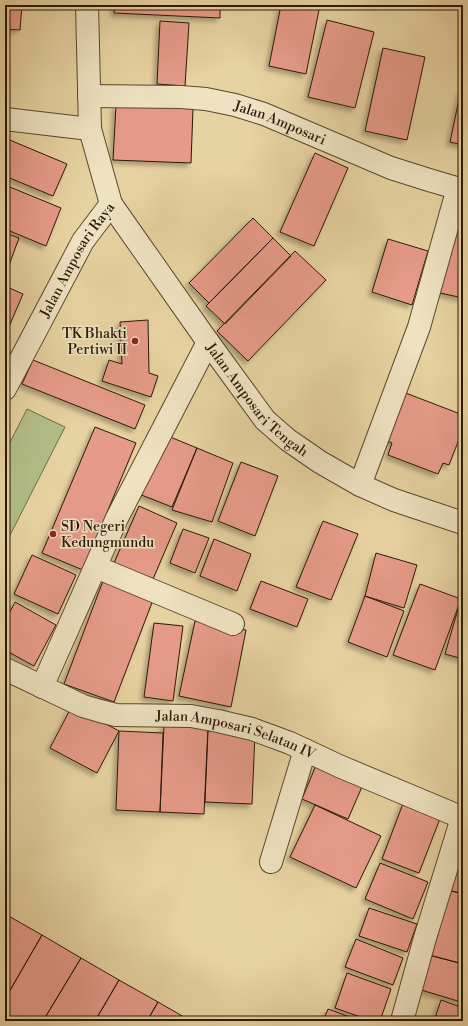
<svg xmlns="http://www.w3.org/2000/svg" width="468" height="1026" viewBox="0 0 468 1026" font-family="'Libre Bodoni',serif">
	<style>
		.green { fill: #b2bd87; stroke: #6e6a48 }
		.building { fill: #e69b8a; stroke: #2b1809; filter: url(#shadow) }
		.lines { fill: none; stroke-linecap: round; stroke-linejoin: round }
		.street-casing { stroke: #5a472f; stroke-width: 24 }
		.street { stroke: #efe2c2; stroke-width: 22 }
		.poi-dot { fill: #8f2418; stroke: #efe2c2; stroke-width: 1.5 }
		.labels { text-anchor: middle; stroke-width: 3; stroke-linejoin: round; paint-order: stroke }
		.street-label { font-size: 14px; fill: #2b1809; stroke: #efe2c2 }
		.poi-label { font-size: 14px; fill: #2b1809; stroke: #efe2c2; text-anchor: end }
	</style>
	<defs>
		<filter id="shadow"><feDropShadow dx="-3.5" dy="3.5" stdDeviation="2" flood-color="#0004"/></filter>
	</defs>
	<rect width="100%" height="100%" fill="#e7d3a1"/>
	<filter id="stains"><feTurbulence type="fractalNoise" baseFrequency=".005" numOctaves="4"/><feColorMatrix values="0 0 0 0 .2 0 0 0 0 .09 0 0 0 0 .02 0 0 0 .5 -.17"/></filter>
	<radialGradient id="worn" r=".72"><stop offset=".6" stop-color="#630" stop-opacity="0"/><stop offset="1" stop-color="#630" stop-opacity=".3"/></radialGradient>
	<path class="green" d="M27 409 65 427 5 545V452Z"/>
	<path class="building" d="M5 5H22L20 30 5 29Z
		M114 5H220V18L114 13Z
		M281 5H320L306 74 269 66Z
		M327 20 374 32 355 108 308 97Z
		M160 21 189 23 185 86 157 84Z
		M383 48 425 57 407 140 365 131Z
		M461 90 463 91V145L450 142Z
		M116 105 193 108 191 163 113 160Z
		M5 138 67 164 53 196 5 176Z
		M315 153 348 168 314 246 280 232Z
		M5 185 61 208 46 246 5 229Z
		M253 218 273 238 209 303 189 283Z
		M454 226 463 228V298L440 293Z
		M5 233 19 238 5 276Z
		M273 238 291 256 225 324 206 306Z
		M388 239 428 251 412 305 372 292Z
		M295 251 326 280 248 361 217 331Z
		M5 286 23 294 5 336Z
		M148 320 149 373 158 376 151 397 102 381 109 360 122 364 120 322Z
		M33 360 145 405 135 429 22 384Z
		M403 392 463 415V429L449 465 443 463 438 474 388 455 392 443 385 440Z
		M95 427 136 443 83 570 42 553Z
		M163 434 197 448 172 507 139 494Z
		M197 448 233 463 212 522 172 510Z
		M241 462 278 476 255 536 218 521Z
		M139 506 177 523 153 579 114 563Z
		M323 521 358 534 331 600 296 587Z
		M183 529 209 538 195 573 170 563Z
		M214 539 251 554 237 591 200 576Z
		M376 553 417 565 404 608 365 596Z
		M32 555 76 575 58 614 14 594Z
		M103 581 153 600 114 702 64 684Z
		M261 581 308 599 297 627 250 609Z
		M420 584 461 599 435 670 393 655Z
		M365 596 404 611 387 657 348 642Z
		M461 599 463 600V659L445 654Z
		M15 602 56 625 34 666 5 650V621Z
		M195 621 246 630 231 707 179 696Z
		M154 623 183 626 173 701 144 697Z
		M72 706 119 731 97 773 50 748Z
		M164 725 208 727 204 814 160 812Z
		M119 731 163 733 160 812 116 810Z
		M208 731 255 733 252 804 205 802Z
		M317 763 364 782 348 819 302 799Z
		M404 801 441 816 419 873 382 859Z
		M315 805 381 836 356 888 290 857Z
		M463 845V894L448 890Z
		M380 863 428 882 413 919 365 899Z
		M448 890 463 894V964L429 955Z
		M369 908 417 924 407 952 359 936Z
		M5 914 42 935 5 999Z
		M42 935 81 958 43 1021H5V999Z
		M356 939 403 958 393 985 345 967Z
		M429 955 463 964V995L461 1002 418 989Z
		M81 958 119 980 95 1021H43Z
		M347 973 391 989 380 1021H372L335 1008Z
		M119 980 158 1002 147 1021H95Z
		M441 1000 463 1008V1021H434Z
		M158 1002 191 1021H147Z
		M328 1009 361 1021H323Z"/>
	<g class="lines">
		<defs>
			<g id="street">
				<path id="s1" d="M89 96 181 97 206 99 235 105 264 114 391 168 429 180 463 190"/>
				<path d="M5 119 90 129"/>
				<path id="s2" d="M111 204 208 342 265 420 288 440 320 462 360 485 394 500 463 523"/>
				<path id="s3" d="M5 389 83 241 111 204 90 129 87 5"/>
				<path d="M360 485 419 327 458 188"/>
				<path d="M96 567 233 624"/>
				<path id="s4" d="M5 669 83 706 100 711 116 715 191 716 218 721 252 729 290 743 339 766 463 818"/>
				<path d="M42 687 117 518 208 342"/>
				<path d="M271 862 305 750"/>
				<path d="M402 1021 425 938 462 818"/>
			</g>
		</defs>
		<use href="#street" class="street-casing"/>
		<use href="#street" class="street"/>
	</g>
	<g class="poi-dot">
		<circle cx="135" cy="341" r="4"/>
		<circle cx="53" cy="534" r="4"/>
	</g>
	<g class="labels">
		<g class="street-label">
			<text dy="5" stroke="none"><textPath href="#s1" startOffset="195">Jalan Amposari</textPath></text>
			<text dy="5" stroke="none"><textPath href="#s3" startOffset="148">Jalan Amposari Raya</textPath></text>
			<text dy="5" stroke="none"><textPath href="#s2" startOffset="245">Jalan Amposari Tengah</textPath></text>
			<text dy="5" stroke="none"><textPath href="#s4" startOffset="243">Jalan Amposari Selatan IV</textPath></text>
		</g>
		<g class="poi-label">
			<text x="127" y="338">TK Bhakti<tspan x="127" dy="16">Pertiwi II</tspan></text>
			<text x="61" y="531" text-anchor="start">SD Negeri<tspan x="61" dy="16">Kedungmundu</tspan></text>
		</g>
	</g>
	<rect width="468" height="1026" fill="none" stroke="#e7d3a1" stroke-width="20"/>
	<rect x="6" y="6" width="456" height="1014" fill="none" stroke="#2b1809" stroke-width="2"/>
	<rect x="10" y="10" width="448" height="1006" fill="none" stroke="#2b1809"/>
	<rect width="100%" height="100%" filter="url(#stains)"/>
	<rect width="100%" height="100%" fill="url(#worn)"/>
</svg>
